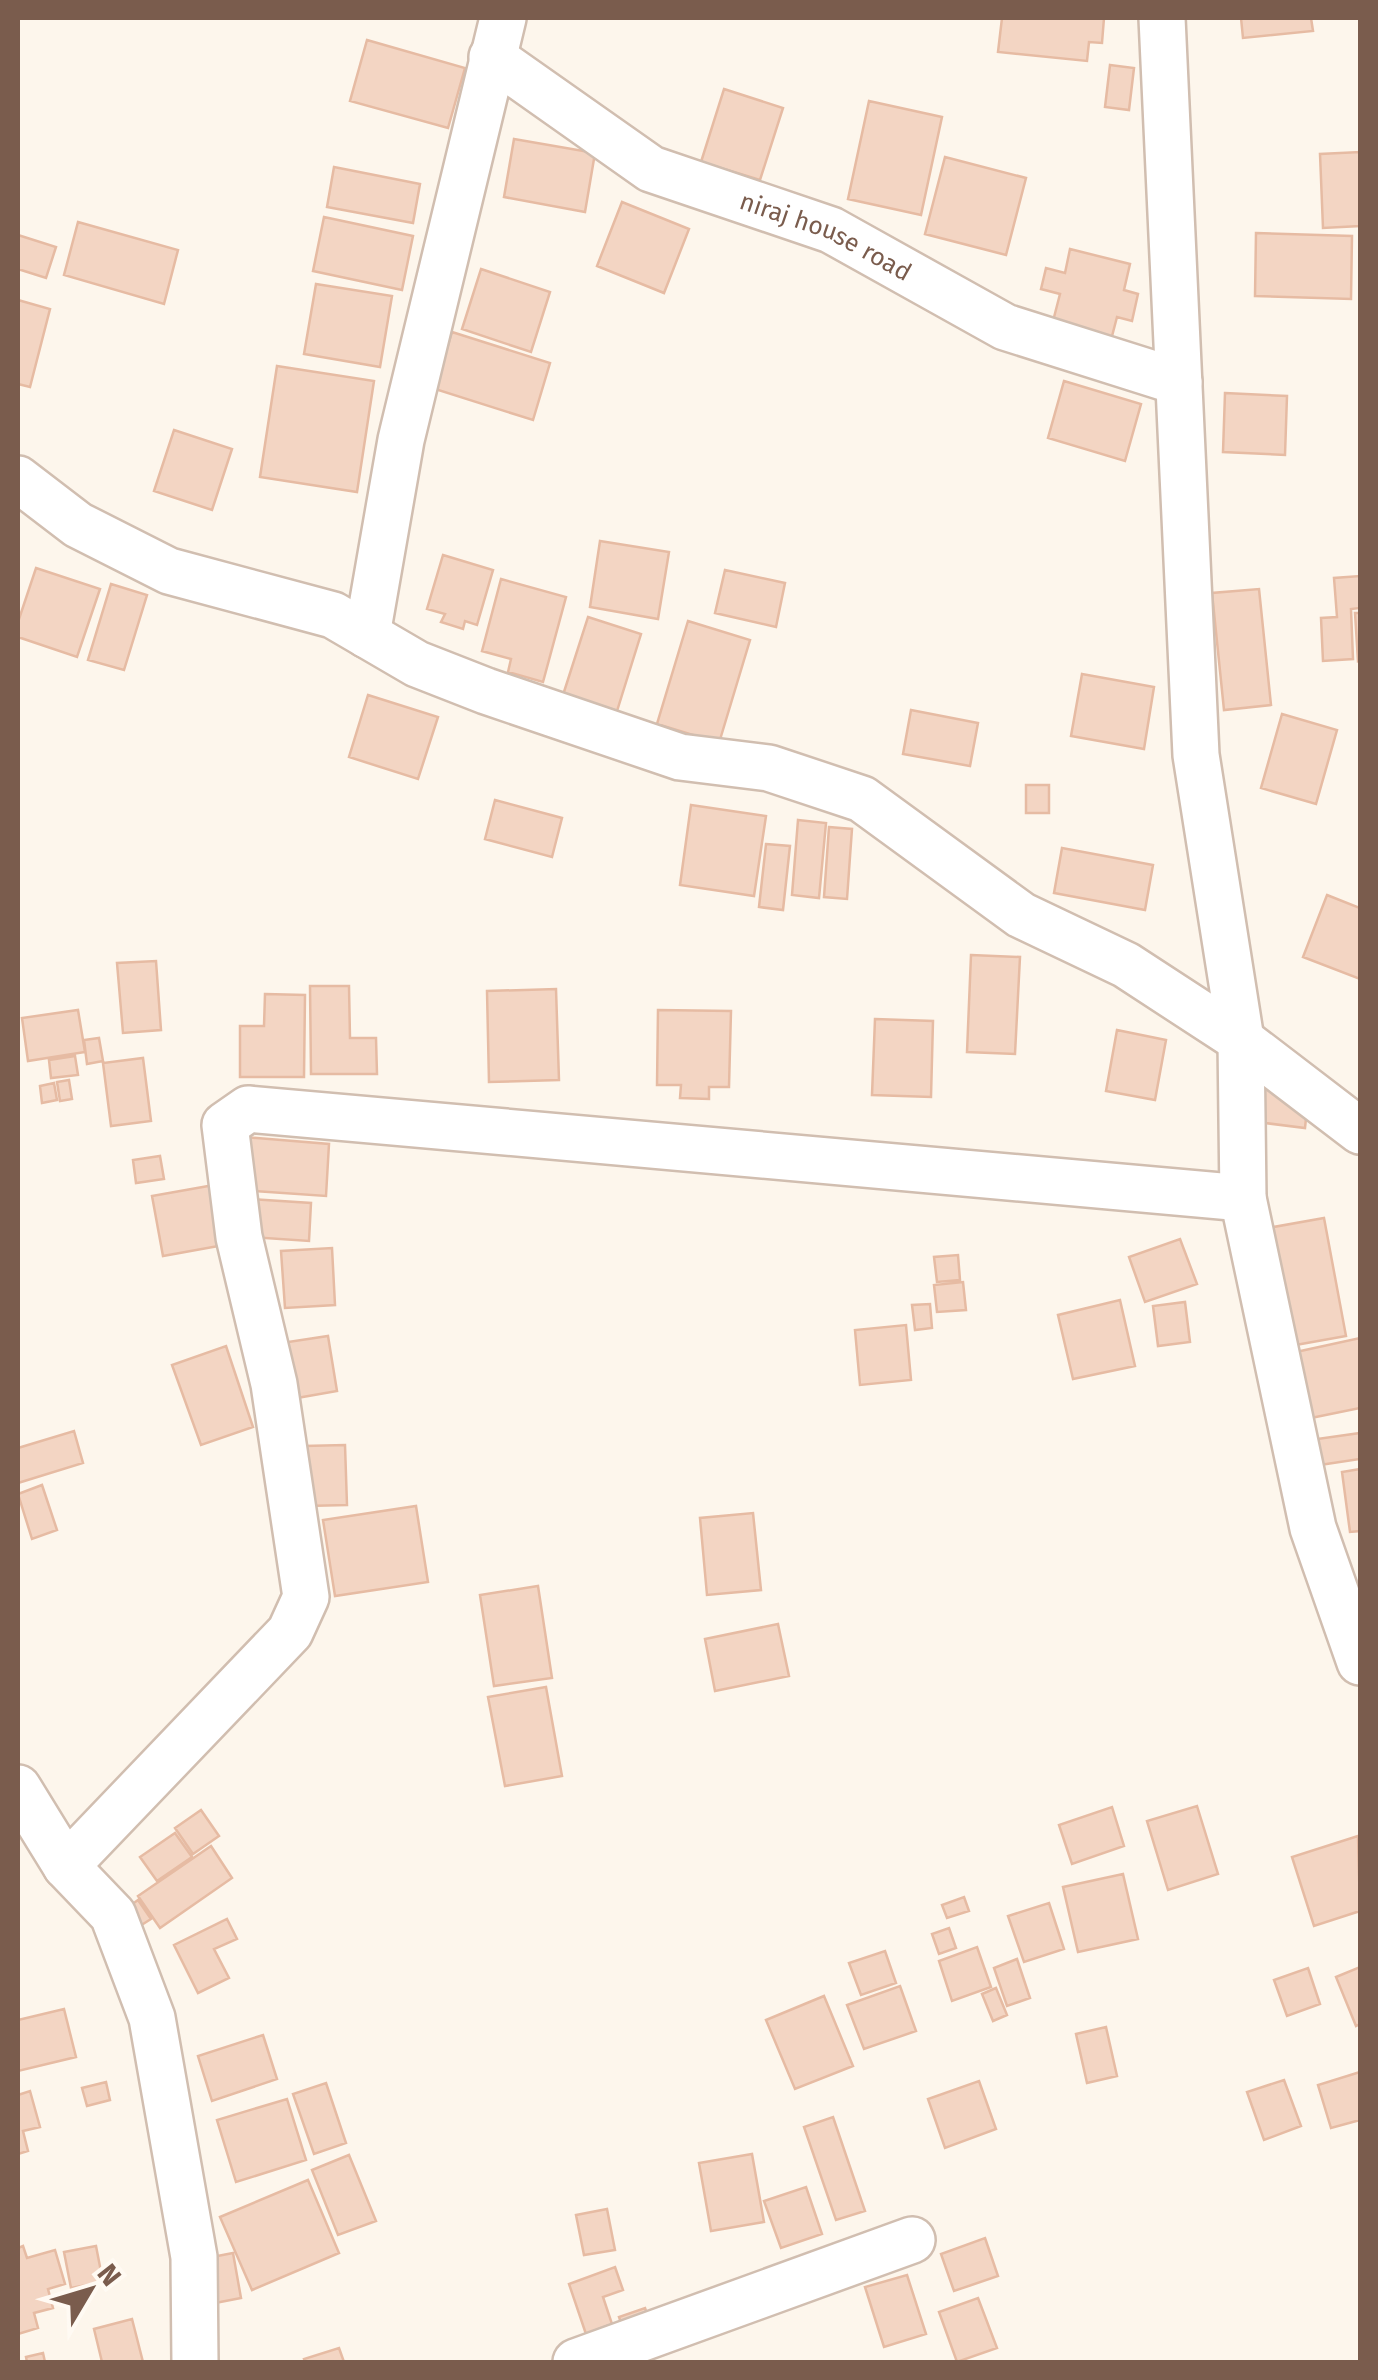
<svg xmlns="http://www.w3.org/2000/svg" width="1378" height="2380" viewBox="0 0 1378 2380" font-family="'Fira Sans',sans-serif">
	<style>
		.building { fill: #f3d5c3; stroke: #e6bba3; stroke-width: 2.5 }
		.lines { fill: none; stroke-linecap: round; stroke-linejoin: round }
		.street-casing { stroke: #d1beb0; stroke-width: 50 }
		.street { stroke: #fff; stroke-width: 45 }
		.labels { text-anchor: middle; stroke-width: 9; stroke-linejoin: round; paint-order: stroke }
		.street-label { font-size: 25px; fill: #7a5c4d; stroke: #fffaf3 }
	</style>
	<rect width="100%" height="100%" fill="#fdf6ec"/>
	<path class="building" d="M1002 18H1104L1102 43 1089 42 1087 61 998 52Z
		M1241 18H1311L1313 31 1243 38Z
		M367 40 465 68 448 128 350 101Z
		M1110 65 1134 68 1129 110 1105 107Z
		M724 89 783 108 760 180 701 162Z
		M869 101 942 117 921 215 848 199Z
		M514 139 595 153 585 212 504 197Z
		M1360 152V226L1323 228 1320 154Z
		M945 157 1026 178 1006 255 925 234Z
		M334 167 420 184 413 223 327 207Z
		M622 202 689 229 664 293 597 266Z
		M324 217 413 236 402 290 313 271Z
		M78 222 178 250 164 304 64 275Z
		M1256 233 1352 236 1351 299 1255 296Z
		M18 235 56 247 46 278 18 269Z
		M1070 249 1130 264 1124 290 1138 294 1132 321 1117 317 1111 340 1052 325 1060 294 1041 289 1046 268 1065 273Z
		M481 269 550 292 531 352 462 329Z
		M316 284 392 296 380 367 304 354Z
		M18 300 50 309 30 387 18 384Z
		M452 332 550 363 533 420 435 389Z
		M277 366 374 381 357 492 260 477Z
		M1064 381 1141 404 1125 461 1048 438Z
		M1225 393 1287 396 1285 455 1223 452Z
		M174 430 232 449 212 510 154 491Z
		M600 541 669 552 658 619 590 607Z
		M443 555 493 570 477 625 465 621 463 629 441 622 445 614 427 609Z
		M36 568 100 589 77 657 18 637V622Z
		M725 570 785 583 776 627 715 613Z
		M1360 576V608L1351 609 1353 659 1323 661 1321 618 1337 617 1334 578Z
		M501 579 566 597 543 682 508 672 511 659 482 651Z
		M111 584 147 595 124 670 88 660Z
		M1259 589 1271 705 1224 710 1212 593Z
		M1355 613H1360V660L1358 661Z
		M588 617 641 634 617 711 563 695Z
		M688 621 750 640 719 743 657 724Z
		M1082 674 1154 687 1144 749 1071 736Z
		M368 695 438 717 418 779 349 757Z
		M911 710 978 723 970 766 903 754Z
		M1282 714 1337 730 1316 804 1261 788Z
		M1026 785H1049V813H1026Z
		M495 800 562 818 552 857 485 839Z
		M691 805 766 816 754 896 680 885Z
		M798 820 826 823 819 898 792 895Z
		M829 827 852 829 847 899 824 897Z
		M766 844 790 846 783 910 759 907Z
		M1062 848 1153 865 1145 910 1054 893Z
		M1327 895 1360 908V979L1303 957Z
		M971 955 1020 957 1015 1054 967 1052Z
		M156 961 161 1030 123 1033 117 963Z
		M310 986H349L350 1038H376L377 1074H311Z
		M556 989 559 1080 489 1082 487 991Z
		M265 994 305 995 304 1077H240V1026H264Z
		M78 1010 85 1052 28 1061 22 1018Z
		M658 1010 731 1011 729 1087H709V1099L680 1098 681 1085H657Z
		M875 1019 933 1021 931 1097 872 1095Z
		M1117 1030 1166 1040 1155 1100 1106 1091Z
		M99 1038 103 1061 87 1064 84 1040Z
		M75 1056 78 1075 51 1078 49 1060Z
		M143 1058 151 1121 111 1126 103 1063Z
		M69 1080 72 1099 60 1101 57 1082Z
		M54 1083 57 1100 42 1103 40 1086Z
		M1254 1083 1309 1090 1305 1128 1249 1121Z
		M244 1137 329 1144 326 1196 241 1190Z
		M160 1156 164 1179 136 1183 133 1160Z
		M214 1185 224 1245 163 1256 152 1196Z
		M251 1199 311 1203 309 1241 249 1237Z
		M1324 1218 1346 1336 1290 1346 1268 1228Z
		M1180 1239 1197 1284 1145 1302 1129 1257Z
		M332 1248 335 1305 285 1308 281 1251Z
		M958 1255 960 1280 937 1282 934 1257Z
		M963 1282 966 1310 937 1312 934 1285Z
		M1120 1300 1135 1366 1073 1379 1058 1315Z
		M1185 1302 1190 1342 1158 1346 1153 1306Z
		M930 1304 932 1328 915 1330 912 1305Z
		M906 1325 911 1380 860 1385 855 1330Z
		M328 1336 337 1391 297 1398 288 1342Z
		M1360 1338V1408L1311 1418 1296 1352Z
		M226 1346 253 1427 201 1445 172 1365Z
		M74 1431 83 1463 18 1483V1448Z
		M1360 1433V1459L1313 1466 1310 1440Z
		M345 1445 347 1505 306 1506 304 1446Z
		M1360 1469V1531L1350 1532 1342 1472Z
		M42 1485 57 1530 32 1539 18 1494Z
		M416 1506 428 1582 335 1596 323 1520Z
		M753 1513 761 1590 707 1595 700 1518Z
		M538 1586 552 1678 494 1686 480 1595Z
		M778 1624 789 1676 715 1691 705 1639Z
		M546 1687 562 1776 505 1786 488 1697Z
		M1197 1806 1218 1874 1168 1890 1147 1821Z
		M1112 1807 1124 1846 1072 1864 1059 1825Z
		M201 1810 219 1836 193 1854 175 1828Z
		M175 1833 192 1857 157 1881 140 1857Z
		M1358 1836 1360 1911 1314 1926 1292 1857Z
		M211 1846 232 1878 160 1928 138 1896Z
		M1123 1874 1138 1939 1078 1952 1063 1887Z
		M964 1897 969 1911 947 1918 942 1905Z
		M138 1900 151 1919 132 1931 120 1913Z
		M1049 1903 1064 1949 1024 1962 1008 1916Z
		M227 1919 237 1939 214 1949 229 1978 198 1993 174 1945Z
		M949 1928 956 1948 939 1954 932 1934Z
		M977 1947 991 1987 952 2001 939 1961Z
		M885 1951 896 1983 861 1995 849 1963Z
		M1017 1959 1030 1998 1007 2006 994 1968Z
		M1360 1967V2024L1356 2026 1336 1977Z
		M1308 1968 1320 2004 1287 2016 1274 1980Z
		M900 1986 916 2031 864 2049 847 2005Z
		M996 1988 1007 2015 993 2021 982 1994Z
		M824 1996 853 2066 795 2089 766 2020Z
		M64 2009 76 2057 18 2071V2020Z
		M1106 2027 1117 2076 1087 2083 1076 2034Z
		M263 2035 277 2079 212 2101 198 2056Z
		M1360 2072V2120L1331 2128 1318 2085Z
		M1284 2080 1301 2126 1264 2140 1247 2092Z
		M979 2081 996 2129 945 2148 928 2099Z
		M106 2082 110 2100 87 2106 82 2088Z
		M326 2083 346 2143 314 2154 293 2094Z
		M30 2091 40 2127 23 2131 28 2151 18 2154V2095Z
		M287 2099 306 2160 236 2182 217 2120Z
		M833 2117 865 2211 836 2220 804 2127Z
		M752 2154 764 2222 711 2231 699 2163Z
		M349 2155 376 2221 338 2235 312 2170Z
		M308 2180 339 2253 252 2290 220 2217Z
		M806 2187 822 2234 781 2248 764 2201Z
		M607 2209 615 2250 584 2255 576 2215Z
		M985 2238 998 2276 954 2291 941 2254Z
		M23 2246 27 2258 55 2250 65 2284 48 2289 53 2308 34 2313 38 2328 18 2334V2248Z
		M96 2246 103 2282 71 2288 64 2252Z
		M233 2253 241 2298 210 2304 202 2259Z
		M615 2267 623 2290 603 2297 612 2324 586 2334 569 2284Z
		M907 2275 926 2334 884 2347 865 2287Z
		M978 2298 997 2348 957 2362 939 2312Z
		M645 2308 653 2331 627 2340 619 2317Z
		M132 2319 143 2362H102L94 2329Z
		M339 2348 344 2362H305L304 2359Z
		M43 2353 45 2362H27L26 2357Z"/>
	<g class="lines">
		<defs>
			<g id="street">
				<path d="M1162 18 1196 755 1241 1040 1243 1198 1313 1528 1360 1662"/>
				<path id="s1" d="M492 57 651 169 831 230 1005 327 1179 382"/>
				<path d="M18 479 78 525 169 571 333 615 417 664 486 691 680 757 769 768 862 799 1021 915 1126 965 1241 1040 1360 1131"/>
				<path d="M367 635 401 440 503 18"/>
				<path d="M18 1788 66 1866 113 1915 152 2018 194 2257 195 2362"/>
				<path d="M66 1866 290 1632 306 1597 274 1384 239 1237 225 1125 248 1109 1243 1198"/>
				<path d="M576 2362 912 2240"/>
			</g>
		</defs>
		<use href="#street" class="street-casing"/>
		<use href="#street" class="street"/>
	</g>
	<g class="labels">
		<g class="street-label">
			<text dy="9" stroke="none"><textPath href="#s1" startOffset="382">niraj house road</textPath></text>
		</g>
	</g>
	<rect width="1378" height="2380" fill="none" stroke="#7a5c4d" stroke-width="40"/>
	<g transform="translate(90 2290) rotate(52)" stroke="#fffaf3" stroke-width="8" paint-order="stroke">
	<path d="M0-8L18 38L0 25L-18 38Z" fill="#7a5c4d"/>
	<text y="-15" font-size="28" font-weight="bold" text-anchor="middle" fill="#7a5c4d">N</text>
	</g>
</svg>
